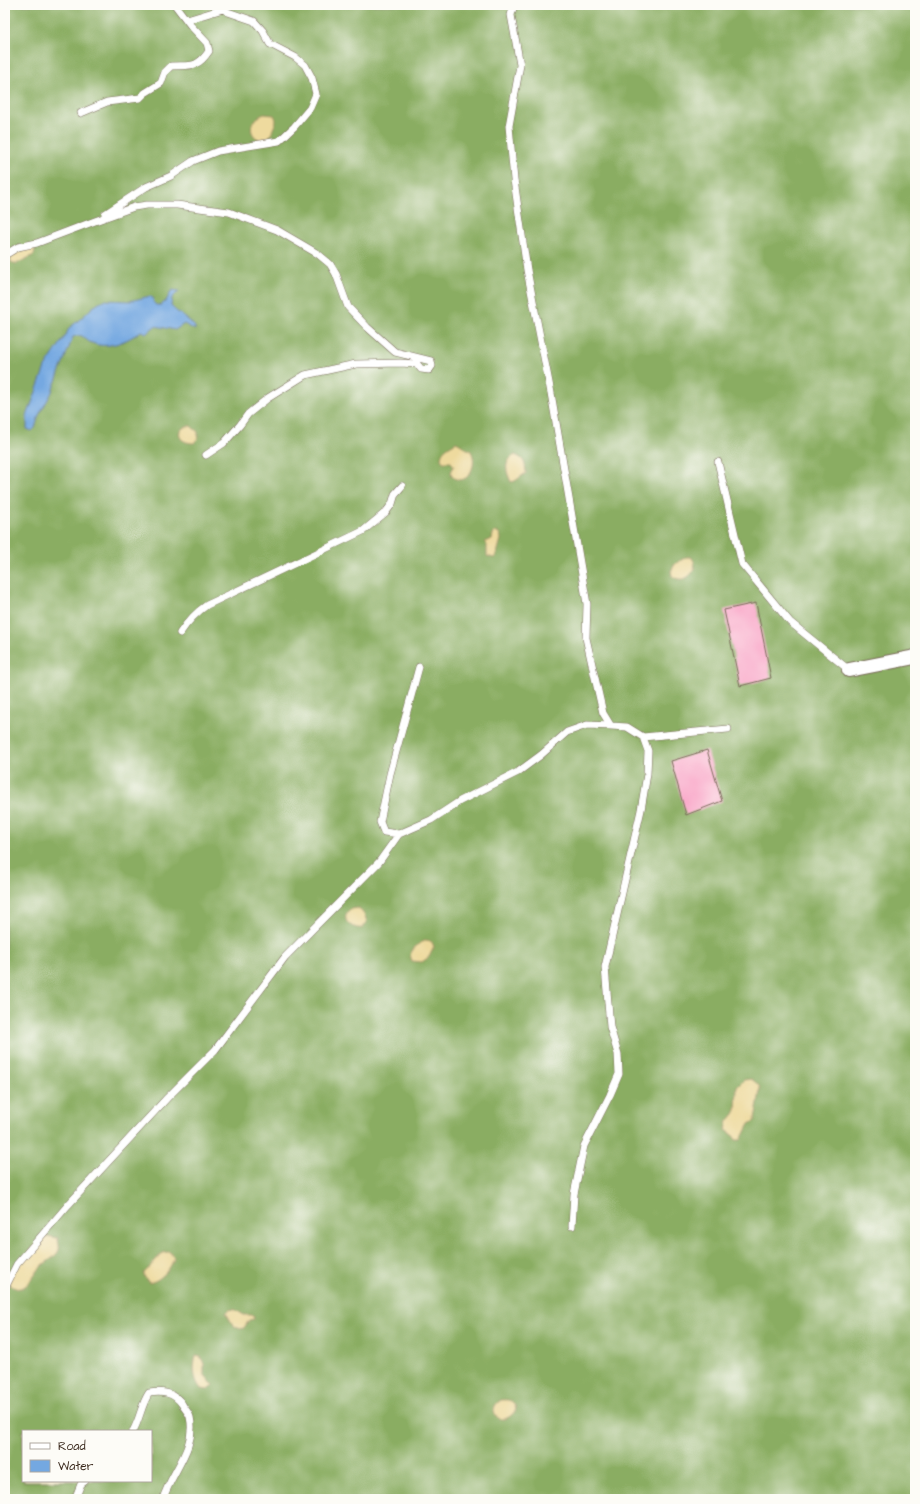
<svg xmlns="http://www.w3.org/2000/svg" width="920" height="1504" viewBox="0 0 920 1504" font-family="'Architects Daughter',sans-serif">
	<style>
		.forest { fill: #8aad62; stroke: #626c40; fill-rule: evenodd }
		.sand { fill: #eeda9e; stroke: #94825e }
		.water { fill: #74a8e1; stroke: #586980 }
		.building { fill: #f9a8c9 }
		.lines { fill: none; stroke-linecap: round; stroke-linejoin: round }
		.service-casing { stroke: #7a6c5a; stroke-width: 8 }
		.minor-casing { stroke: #7a6c5a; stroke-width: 16 }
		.service { stroke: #fff; stroke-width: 7 }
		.minor { stroke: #fff; stroke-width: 14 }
	</style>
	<rect width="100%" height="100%" fill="#fdfcf7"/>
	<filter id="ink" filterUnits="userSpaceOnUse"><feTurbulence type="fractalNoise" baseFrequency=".025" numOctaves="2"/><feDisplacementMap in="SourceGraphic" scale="8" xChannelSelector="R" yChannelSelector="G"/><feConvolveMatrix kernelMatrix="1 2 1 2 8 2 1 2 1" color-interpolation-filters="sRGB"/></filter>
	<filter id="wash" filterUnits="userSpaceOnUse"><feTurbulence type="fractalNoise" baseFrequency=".012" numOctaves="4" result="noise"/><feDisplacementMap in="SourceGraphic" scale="16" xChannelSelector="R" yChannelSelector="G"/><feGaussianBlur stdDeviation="0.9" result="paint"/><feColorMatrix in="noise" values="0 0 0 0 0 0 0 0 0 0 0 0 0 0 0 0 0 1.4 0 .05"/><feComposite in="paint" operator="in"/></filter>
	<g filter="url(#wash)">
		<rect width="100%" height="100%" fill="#efe6ca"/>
		<path class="forest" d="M5 5H915V1499H5ZM23 1431H151V1481H23Z"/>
		<path class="sand" d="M264 114 274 115C278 122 275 123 273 129 271 133 273 132 271 135 260 150 237 126 264 114Z
			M32 247 35 249 34 255 16 264 11 262 10 257 11 255Z
			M186 426H191L198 432V439L194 443C186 443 177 440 180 430Z
			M456 442C462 444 465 449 470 450 480 462 467 490 452 476L451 472 454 466 451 462H443L441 459C441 449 449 447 456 442Z
			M515 455C525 459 525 463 526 473L515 481 511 482C506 471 503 462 515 455Z
			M495 532 500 533 501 539 496 557 493 558 487 556V545L484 542 492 539 493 534Z
			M686 557H691C702 567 686 587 672 576L671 571 675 564Z
			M359 908 365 916 367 922 363 928C351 930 339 919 350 909Z
			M428 940 432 942 434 947 429 957 422 962 412 961 410 955C413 947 420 942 428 940Z
			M751 1079C754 1081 757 1083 759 1086 762 1090 755 1114 755 1121L749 1124 741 1140H736L732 1134 726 1130 728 1121 734 1114 736 1110 737 1087 744 1080Z
			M47 1236 58 1238C58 1242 60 1247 59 1250 56 1258 46 1261 41 1267 34 1274 26 1294 13 1287 8 1284 9 1279 10 1274L43 1237Z
			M170 1252 174 1258C171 1269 160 1281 149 1283L144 1276V1273C148 1270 160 1254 163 1253 165 1252 167 1252 170 1252Z
			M234 1309 244 1315H253L254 1319 249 1320 244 1328 240 1329 233 1325 226 1313 229 1310Z
			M196 1356 201 1357 204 1364V1374L213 1385 208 1390 201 1389C193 1379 193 1367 196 1356Z
			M501 1400C510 1399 515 1401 516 1410 501 1431 484 1410 501 1400Z"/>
		<path class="water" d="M172 290 179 291 172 298 171 306C178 314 188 318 195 327V330L184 324 175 330 155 326 147 333 141 331C128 341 108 350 92 343 83 340 85 332 73 337L51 394 39 415 35 428 32 431 27 429V416L45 367 66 335 69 328 78 321 93 307 104 300 130 301 150 296 154 299 153 302 156 305H161L166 301Z"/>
		<g id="blocks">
			<path class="building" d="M756 603 771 678 740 686 724 610Z
				M707 750 722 801 686 815 671 761Z"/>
		</g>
	</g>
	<g filter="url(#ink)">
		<use href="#blocks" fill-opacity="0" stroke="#7a6c5a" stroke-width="1"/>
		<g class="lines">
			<defs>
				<path id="service" d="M514 5 511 15 520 65 509 126 514 180 527 270 551 393 587 604 586 638 603 713 611 726 627 727 643 737 648 751 647 774 641 810 605 967 610 1027 618 1054 619 1074 610 1095 584 1146 574 1194 572 1226
					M187 20 223 9
					M81 113 107 102 140 98 145 93 161 83 165 72 171 66C190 65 197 69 209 51L207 43 191 26 175 5
					M105 214 146 187 171 176 193 161 218 151 279 141 294 127 310 108 316 94 312 78 305 65 295 57 270 44 263 31 254 21 228 12 217 5
					M5 255 18 247 37 243 95 221 134 207 147 205H177L229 212 277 230 318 254 330 264 336 274 348 307 367 327 395 352 431 361 432 366 429 370 421 369 417 364 400 363 356 364 305 375 268 398 248 414 240 425 224 443 206 455
					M718 462 742 564 790 622 849 670
					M180 633C188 621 195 613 207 605L363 531 386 512 392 504 395 494 402 486
					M419 667 390 774 380 822 384 832 399 834 431 820 460 801 518 772 541 755 567 732 587 725 611 726
					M643 737 728 729
					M5 1288 17 1264 68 1205 167 1098 215 1050 285 957 379 862 399 834
					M133 1431C140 1419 141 1405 149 1393 162 1391 174 1392 182 1404 184 1408 189 1413 190 1417 197 1448 171 1472 163 1499
					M75 1499 81 1484 85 1481"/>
				<path id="minor" d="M849 670 915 657"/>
			</defs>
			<use href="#service" class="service-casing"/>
			<use href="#minor" class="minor-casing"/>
			<use href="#service" class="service"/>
			<use href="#minor" class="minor"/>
		</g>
	</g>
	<rect width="920" height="1504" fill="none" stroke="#fdfcf7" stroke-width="20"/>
	<rect x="22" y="1430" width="130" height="52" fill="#fdfcf7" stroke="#afa8a0"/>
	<rect x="30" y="1443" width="20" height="6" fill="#ffffff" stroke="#afa8a0"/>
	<text x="58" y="1450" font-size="12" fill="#3b2a1e">Road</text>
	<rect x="30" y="1460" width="20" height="12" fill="#74a8e1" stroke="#afa8a0"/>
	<text x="58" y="1470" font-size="12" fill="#3b2a1e">Water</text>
</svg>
